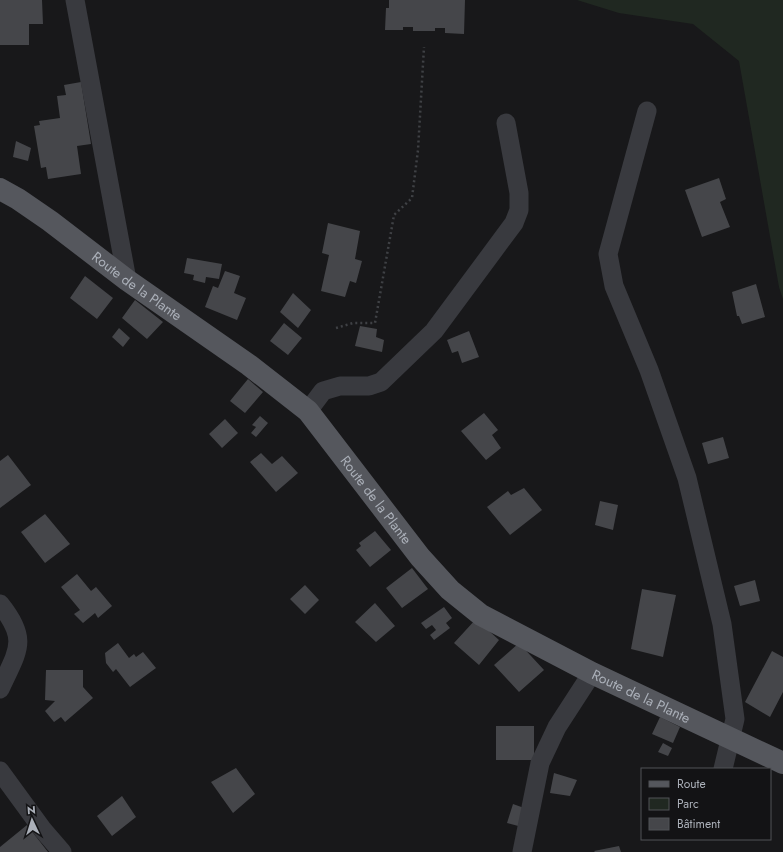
<svg xmlns="http://www.w3.org/2000/svg" width="783" height="852" viewBox="0 0 783 852" font-family="Jost,sans-serif">
	<style>
		.green { fill: #202821 }
		.building { fill: #45464a }
		.lines { fill: none; stroke-linecap: round; stroke-linejoin: round }
		.path { stroke: #3f4145; stroke-width: 2.5; stroke-dasharray: 2 3; stroke-linecap: butt }
		.minor { stroke: #393a3f; stroke-width: 19 }
		.major { stroke: #55575d; stroke-width: 22 }
		.labels { text-anchor: middle; stroke-width: 3; stroke-linejoin: round; paint-order: stroke }
		.street-label { font-size: 14px; fill: #abb0b9; stroke: #131315 }
	</style>
	<rect width="100%" height="100%" fill="#18181a"/>
	<path class="green" d="M577 0H783V299L779 287 739 61 693 24 619 13Z"/>
	<path class="building" d="M0 0H42L43 24H29V45H0Z
		M389 0H465L464 34 445 33V28H435V31H413V27H403V30H385L386 8H389Z
		M81 82 91 144 77 146 81 174 48 179 46 167 41 168 34 126 40 125 39 121 60 118 57 96 66 95 64 85Z
		M16 141 31 148 28 161 13 157Z
		M719 178 726 199 720 202 730 227 702 237 685 190Z
		M328 223 360 231 355 259 362 261 356 283 350 281 345 297 321 291 329 255 322 253Z
		M187 258 222 264 219 279 206 277 205 283 193 280 194 275 184 273Z
		M225 271 240 276 234 293 246 298 237 320 205 307 213 286 218 288Z
		M85 276 113 298 97 319 70 298Z
		M756 284 765 317 742 324 739 316H737L732 292Z
		M293 293 311 310 298 328 280 312Z
		M135 300 163 322 147 339 122 318Z
		M284 323 302 338 288 355 270 341Z
		M360 326 377 329 376 337 384 340 382 352 355 346Z
		M119 328 130 338 123 347 112 337Z
		M469 331 479 357 462 363 458 351 452 353 447 340Z
		M248 379 263 392 245 413 230 401Z
		M484 413 498 430 492 435 501 448 486 460 461 431Z
		M260 416 268 423 256 437 251 433 256 427 252 425Z
		M225 419 238 433 222 448 209 434Z
		M723 437 729 458 708 464 702 443Z
		M261 453 272 464 282 456 298 473 276 492 250 462Z
		M8 455 31 485 0 508V461Z
		M524 488 542 510 510 535 487 507 508 491 511 495Z
		M600 501 618 505 613 530 595 525Z
		M45 514 70 544 45 563 21 532Z
		M375 531 391 550 370 567 356 550 361 546 359 543Z
		M412 568 428 589 402 608 386 588Z
		M77 574 91 591 96 587 112 606 98 618 95 613 83 623 74 614 80 610 61 587Z
		M755 580 760 601 740 606 734 586Z
		M305 585 319 600 305 614 290 599Z
		M642 589 676 595 663 657 631 649Z
		M375 603 395 626 376 642 355 622Z
		M444 607 452 618 446 623 450 628 434 640 430 635 436 630 432 625 426 629 421 623Z
		M476 619 499 640 479 665 454 643Z
		M118 643 129 658 134 654 136 657 143 652 156 668 130 687 116 669 113 672 106 663 105 653Z
		M519 643 544 670 519 692 494 665Z
		M772 651 783 657V692L770 717 745 702Z
		M46 670H83V687L93 698 65 722 61 717 54 722 45 711 55 701 45 700Z
		M660 717 680 727 673 743 652 734Z
		M496 726H534V760H496Z
		M663 743 672 748 668 756 658 752Z
		M236 768 255 794 233 813 211 782Z
		M554 773 577 780 570 796 550 793Z
		M122 796 136 817 112 836 97 816Z
		M513 804 527 809 522 827 507 823Z
		M27 825 48 852H0V847Z
		M619 846 621 852H595L594 851Z"/>
	<g class="lines">
		<path class="path" d="M336 328 353 323H375L394 215 412 198 418 150 424 47"/>
		<path class="minor" d="M75 0 127 280
			M647 111 608 254 614 286 649 370 687 478 722 624 735 719 723 769
			M308 411 323 391 340 386H369L381 382 434 331 514 223 519 210V193L506 123
			M0 604C29 640 18 650 0 689
			M0 771 43 830 62 852
			M522 852 540 763 557 727 592 673"/>
		<path class="major" id="s1" d="M0 189 18 199 50 221 127 280 249 365 308 411 420 557 450 590 481 615 592 673 783 763"/>
	</g>
	<g class="labels">
		<g class="street-label">
			<text dy="5" stroke="none"><textPath href="#s1" startOffset="168">Route de la Plante</textPath></text>
			<text dy="5" stroke="none"><textPath href="#s1" startOffset="492">Route de la Plante</textPath></text>
			<text dy="5" stroke="none"><textPath href="#s1" startOffset="828">Route de la Plante</textPath></text>
		</g>
	</g>
	<rect x="641" y="768" width="130" height="72" fill="#131315" stroke="#505257"/>
	<rect x="649" y="781" width="20" height="6" fill="#55575d" stroke="#505257"/>
	<text x="677" y="788" font-size="12" fill="#abb0b9">Route</text>
	<rect x="649" y="798" width="20" height="12" fill="#202821" stroke="#505257"/>
	<text x="677" y="808" font-size="12" fill="#abb0b9">Parc</text>
	<rect x="649" y="818" width="20" height="12" fill="#45464a" stroke="#505257"/>
	<text x="677" y="828" font-size="12" fill="#abb0b9">Bâtiment</text>
	<g transform="translate(32 820) rotate(356)" stroke="#131315" stroke-width="3" paint-order="stroke">
	<path d="M0-3L7 15L0 10L-7 15Z" fill="#abb0b9"/>
	<text y="-6" font-size="11" font-weight="bold" text-anchor="middle" fill="#abb0b9">N</text>
	</g>
</svg>
